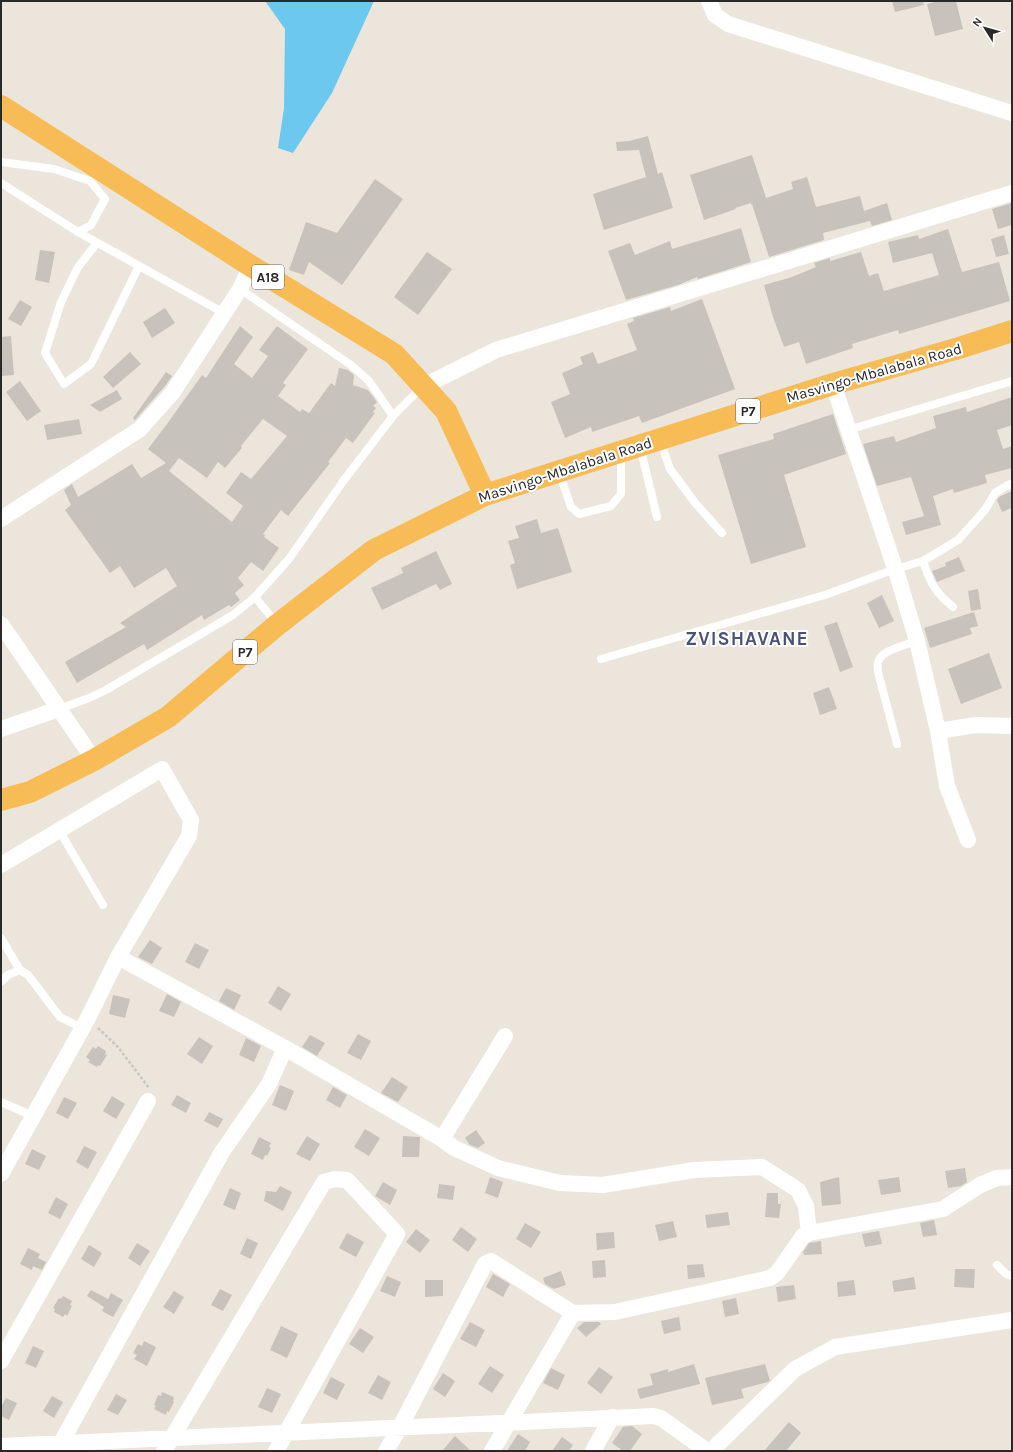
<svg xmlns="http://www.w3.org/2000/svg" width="1013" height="1452" viewBox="0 0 1013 1452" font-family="Karla,sans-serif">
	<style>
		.water { fill: #6cc8ef }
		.building { fill: #c7c2bb; fill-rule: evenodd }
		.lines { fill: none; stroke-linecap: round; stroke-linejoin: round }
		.path { stroke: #c7c7c7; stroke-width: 2.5; stroke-dasharray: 3 2; stroke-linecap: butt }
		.service { stroke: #fff; stroke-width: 8 }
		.minor { stroke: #fff; stroke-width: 16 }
		.trunk { stroke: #f8bc56; stroke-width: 22 }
		.labels { text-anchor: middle; stroke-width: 4; stroke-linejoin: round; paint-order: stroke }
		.shield { fill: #fff; stroke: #696969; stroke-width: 1 }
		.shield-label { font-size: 14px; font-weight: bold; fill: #292929 }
		.street-label { font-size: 15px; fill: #292929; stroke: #fff }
		.district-label { font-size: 19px; font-weight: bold; letter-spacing: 1px; fill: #49507a; stroke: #fff }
	</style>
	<rect width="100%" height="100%" fill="#ece5db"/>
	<path class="water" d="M265 1H374L332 93 293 153 278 148 284 108 285 29Z"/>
	<path class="building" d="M892 1H923L924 5 895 12Z
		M939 1H956L963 29 935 36 927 4Z
		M648 136 658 174 662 172 673 208 604 230 593 194 646 177 639 150 617 151 616 142 629 141Z
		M752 155 766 198 793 189 791 182 807 177 816 207 860 196 864 211 887 203 892 220 872 226 870 221 823 233 824 240 769 257 752 204 751 205V203L735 208 736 209 704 220 690 175Z
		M375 179 403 199 342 285 309 262 304 275 289 270 306 222 337 233Z
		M1012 203V225L998 229 992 209Z
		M741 228 751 262 698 279 697 277 678 285 626 300 608 251 630 243 635 255 670 241 672 249Z
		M948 229 962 272 999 262 1010 301 899 334 898 330 852 344 853 348 806 364 799 342 784 347 773 317 764 285 792 277 816 267 814 263 830 258V261L861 252 869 276 878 273 884 291 939 275 932 253 893 263 888 242 918 235 919 239Z
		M1004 235 1009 254 996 257 991 239Z
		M40 250 55 252 49 283 35 280Z
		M427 252 452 269 418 315 394 297Z
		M702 299 735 389 642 423 639 416 592 432 591 427 565 438 551 402 570 394 562 373 583 364 580 357 593 352 598 364 637 350 627 324 634 321 633 318 670 307 671 311Z
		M20 300 32 307 21 326 8 319Z
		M165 308 175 323 152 338 143 322Z
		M240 326 253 337 234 364 252 378 268 356 259 350 277 326 308 349 283 383 286 385 278 396 300 412 302 409 309 413 331 383 335 386 339 368 348 370 354 375 353 385 368 390 377 402 373 406 376 408 373 412 375 413 353 443 346 438 328 462 330 463 288 516 281 510 263 534 265 535 264 537 279 548 263 571 251 562 238 578 244 585 235 593 240 600 231 607 229 605 204 620 202 615 147 650 144 644 77 683 65 662 126 627 120 623 177 586 166 568 134 588 120 566 110 573 65 510 71 505 64 490 72 484 78 497 132 464 141 478 166 463 148 449 167 424 202 375 206 378ZM263 419 287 436 251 479 241 472 226 493 243 506 232 522 169 471 179 458 207 478 218 462 225 468 242 448 241 446Z
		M11 336 14 375 1 376V337Z
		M130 352 141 364 113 388 103 377Z
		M166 372 172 376 165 386 135 420 133 418Z
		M20 381 41 411 27 421 6 392Z
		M117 390 122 399 100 412 90 405Z
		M1012 397V425L997 430 1003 449 1012 446V468L985 475 987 483 954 493 953 489 933 496 941 525 906 535 902 522 924 516 911 477 877 486 863 444 894 436 896 442 936 428 933 416 966 407 967 412Z
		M833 414 846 454 784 475 806 547 751 564 718 455 774 439 773 434Z
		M79 419 82 434 47 440 44 425Z
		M1012 491V508L1002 512 997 500 999 497Z
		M537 519 541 533 558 528 572 572 517 589 510 565 515 563 508 541 519 538 515 526Z
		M436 551 452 584 440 590 436 584 382 610 371 588 403 573 401 568Z
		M959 557 965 571 937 582 932 571 946 566 945 563Z
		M978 589 981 609 971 611 968 591Z
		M882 595 894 621 879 628 867 603Z
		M974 612 978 626 970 628 972 634 930 648 924 628Z
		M837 622 853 667 840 672 824 626Z
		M989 653 1002 688 961 704 948 669Z
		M829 687 837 709 820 715 813 693Z
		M150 940 162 948 152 964 138 957Z
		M195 943 209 950 199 969 185 962Z
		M278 986 291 994 281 1011 268 1003Z
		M226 988 241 995 234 1010 219 1001Z
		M167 994 181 1002 174 1017 159 1011Z
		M113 995 130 999 125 1018 109 1014Z
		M358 1034 371 1041 361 1060 347 1053Z
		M310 1035 325 1043 317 1056 302 1047Z
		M199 1037 213 1046 202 1064 187 1054Z
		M246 1038 261 1046 254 1062 239 1055Z
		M98 1046 106 1051 105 1054 107 1055 100 1066 98 1065 97 1067 88 1062 90 1060 86 1057 93 1047 96 1049Z
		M392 1077 408 1087 398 1102 381 1093Z
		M280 1085 294 1091 286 1111 272 1105Z
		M333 1087 347 1095 340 1108 326 1100Z
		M177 1095 191 1103 186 1113 171 1105Z
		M112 1096 125 1104 116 1119 103 1111Z
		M64 1097 77 1103 68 1119 56 1113Z
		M209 1112 223 1119 218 1128 204 1121Z
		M365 1129 380 1138 369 1156 354 1147Z
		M476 1130 485 1143 478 1148 470 1145 465 1138Z
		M307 1136 320 1144 310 1161 296 1154Z
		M403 1136 420 1137 419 1157H402Z
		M259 1137 271 1143 269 1147 271 1148 267 1156 265 1155 263 1160 251 1154Z
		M84 1146 97 1152 88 1169 76 1162Z
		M32 1149 46 1156 39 1170 25 1164Z
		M965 1168 967 1182 961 1186 948 1188 945 1171Z
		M490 1177 503 1182 498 1198 485 1193Z
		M839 1177 841 1204 822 1206 820 1182Z
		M899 1177 901 1192 881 1195 878 1180Z
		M383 1182 397 1190 390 1205 375 1196Z
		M439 1184 455 1186 453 1200 437 1198Z
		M280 1186 292 1192 283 1211 264 1201 266 1191 276 1192Z
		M230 1188 241 1193 235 1210 223 1205Z
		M767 1193H778V1204H781L779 1218 765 1217Z
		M56 1197 68 1204 60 1219 48 1213Z
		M728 1212 730 1225 707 1228 705 1215Z
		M934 1220 937 1235 923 1237 920 1223Z
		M673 1221 677 1237 659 1241 655 1225Z
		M525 1223 541 1232 531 1248 516 1239Z
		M461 1227 477 1239 468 1252 452 1240Z
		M416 1229 430 1240 420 1253 406 1242Z
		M879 1231 882 1244 865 1247 862 1234Z
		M614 1232 615 1248 597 1250 596 1233Z
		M347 1233 364 1242 356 1257 339 1248Z
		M247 1238 258 1243 251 1259 240 1254Z
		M821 1241 822 1254 804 1255 803 1252 809 1243Z
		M137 1243 150 1251 140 1266 128 1258Z
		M89 1245 102 1253 94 1267 81 1259Z
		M28 1248 40 1254 38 1258 46 1262 42 1270 33 1266 32 1270 20 1264Z
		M605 1260 606 1277 593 1278 592 1261Z
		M703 1264 705 1277 688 1279 687 1265Z
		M955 1269H975L974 1288 954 1287Z
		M561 1271 566 1285 554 1289 545 1284 543 1278Z
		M493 1274 510 1284 503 1297 486 1287Z
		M387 1276 401 1282 395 1297 380 1291Z
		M914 1277 916 1289 894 1292 892 1281Z
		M425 1280H443V1296L425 1297Z
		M854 1280 856 1295 838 1297 837 1282Z
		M794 1285 796 1299 778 1302 776 1287Z
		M220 1289 232 1295 223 1311 211 1305Z
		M91 1290 108 1299 111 1293 123 1300 113 1317 102 1311 104 1307 87 1296Z
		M174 1291 184 1297 174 1314 163 1307Z
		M63 1296 72 1301 70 1305 72 1306 67 1316 65 1314 63 1317 54 1312 55 1309 53 1308 59 1298 61 1299Z
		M736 1298 739 1314 725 1317 722 1301Z
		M679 1317 681 1330 664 1334 661 1321Z
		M470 1322 485 1330 476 1347 460 1339Z
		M584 1322H599L601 1324 586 1337 577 1328Z
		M281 1326 298 1334 287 1358 270 1350Z
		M360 1328 374 1337 363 1353 349 1344Z
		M144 1341 156 1347 147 1366 134 1359 137 1355 133 1353 138 1344 142 1346Z
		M33 1346 44 1351 36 1368 25 1363Z
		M694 1364 700 1384 640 1399 637 1389 653 1385 650 1374 668 1369V1372Z
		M765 1364 770 1381 768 1382 741 1389 744 1398 712 1405 705 1378Z
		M490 1366 504 1375 492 1393 478 1384Z
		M599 1367 613 1377 601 1394 587 1383Z
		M551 1368 565 1375 558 1390 543 1383Z
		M443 1373 455 1381 445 1397 433 1389Z
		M378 1375 391 1382 382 1400 368 1393Z
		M331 1377 345 1384 337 1400 323 1393Z
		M267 1388 281 1394 272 1413 258 1407Z
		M162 1392 174 1397 173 1401 174 1402 169 1412 167 1411 166 1415 154 1409 156 1406 154 1405 158 1395 161 1396Z
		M116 1394 127 1400 118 1415 107 1410Z
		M52 1396 63 1402 54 1418 43 1411Z
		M6 1398 17 1403 9 1420 1 1416V1407Z
		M789 1422 801 1433 786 1451H764Z
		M632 1426 642 1434 630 1451H623L612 1443 623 1427Z
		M518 1434 530 1442 525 1451H507Z
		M455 1436 471 1451H442Z
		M562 1437 573 1445 569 1451H552Z"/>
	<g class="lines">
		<path class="path" d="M98 1028 118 1047 149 1088"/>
		<path class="service" d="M1 162 54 169 90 181 105 199 91 225 78 232
			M1 183 78 232 224 313
			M97 243 78 267 61 302 45 353 64 384 91 364 139 266
			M240 289 351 365 369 381 393 416
			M848 430 1012 381
			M660 440 670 469 696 504 722 533
			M640 446 657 517
			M559 472 571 507 579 514 611 506 621 494V453
			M923 561C930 583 935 592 953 607
			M255 597 277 624
			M601 659 825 595 895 569 923 561 958 540 985 510 995 493 1008 485 1012 484
			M59 709 89 698 106 690 233 615 255 597 289 559 344 480 393 416 423 386
			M897 744 878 672C878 669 877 665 878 662 881 650 906 645 917 641
			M59 830 103 905
			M1 938 20 970
			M1 982 8 975 20 970 28 975 60 1017 82 1028
			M1 1102 33 1116
			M997 1265 1006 1274 1012 1276"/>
		<path class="minor" d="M709 1 715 15 728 24 1012 113
			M833 384 898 577 917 641 938 731 947 786 968 840
			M424 386 496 350 1012 193
			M1 519 140 429 173 392 240 289 251 266
			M1 624 94 760
			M1 729 59 709
			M938 731 976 725 1012 726
			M1 865 162 769 191 820 189 836 118 957 88 1018 1 1174
			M118 957 285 1048 442 1139 454 1148 498 1168 560 1183 603 1185 694 1170 762 1167 798 1190 806 1206 809 1233
			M442 1139 505 1036
			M573 1313 615 1312 770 1278 777 1273 803 1236 809 1233 943 1209 980 1185 997 1178 1012 1177
			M1 1361 148 1101
			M1 1446 653 1416 661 1418 707 1451
			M57 1450 222 1152 269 1084 285 1048
			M164 1451 324 1182 335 1179 347 1180 397 1234 276 1451
			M386 1451 400 1427 485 1264 491 1261 573 1313 492 1451
			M593 1451 612 1417
			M711 1451 795 1369 835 1347 1012 1320"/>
		<path class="trunk" d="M1 106 251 266 394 354 446 411 485 495
			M1 800 30 792 94 760 168 717 277 625 374 550 485 495 833 384 959 348 1012 331"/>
	</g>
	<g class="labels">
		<g class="shield">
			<rect x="252" y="265" width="32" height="24" rx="3"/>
			<rect x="736" y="399" width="24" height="24" rx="3"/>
			<rect x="233" y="640" width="24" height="24" rx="3"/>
		</g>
		<g class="shield-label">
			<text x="268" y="282">A18</text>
			<text x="748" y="416">P7</text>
			<text x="245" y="657">P7</text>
		</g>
		<g class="street-label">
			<text transform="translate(874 373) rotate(-16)" y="5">Masvingo-Mbalabala Road</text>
			<text transform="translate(565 470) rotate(-18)" y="5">Masvingo-Mbalabala Road</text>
		</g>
		<g class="district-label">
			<text x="747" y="645">ZVISHAVANE</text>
		</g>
	</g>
	<rect width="1013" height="1452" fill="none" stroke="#292929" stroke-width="4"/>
	<g transform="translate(985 28) rotate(307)" stroke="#ffffff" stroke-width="3" paint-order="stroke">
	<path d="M0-3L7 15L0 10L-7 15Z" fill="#292929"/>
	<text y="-6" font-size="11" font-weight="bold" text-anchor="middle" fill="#292929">N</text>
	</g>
</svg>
